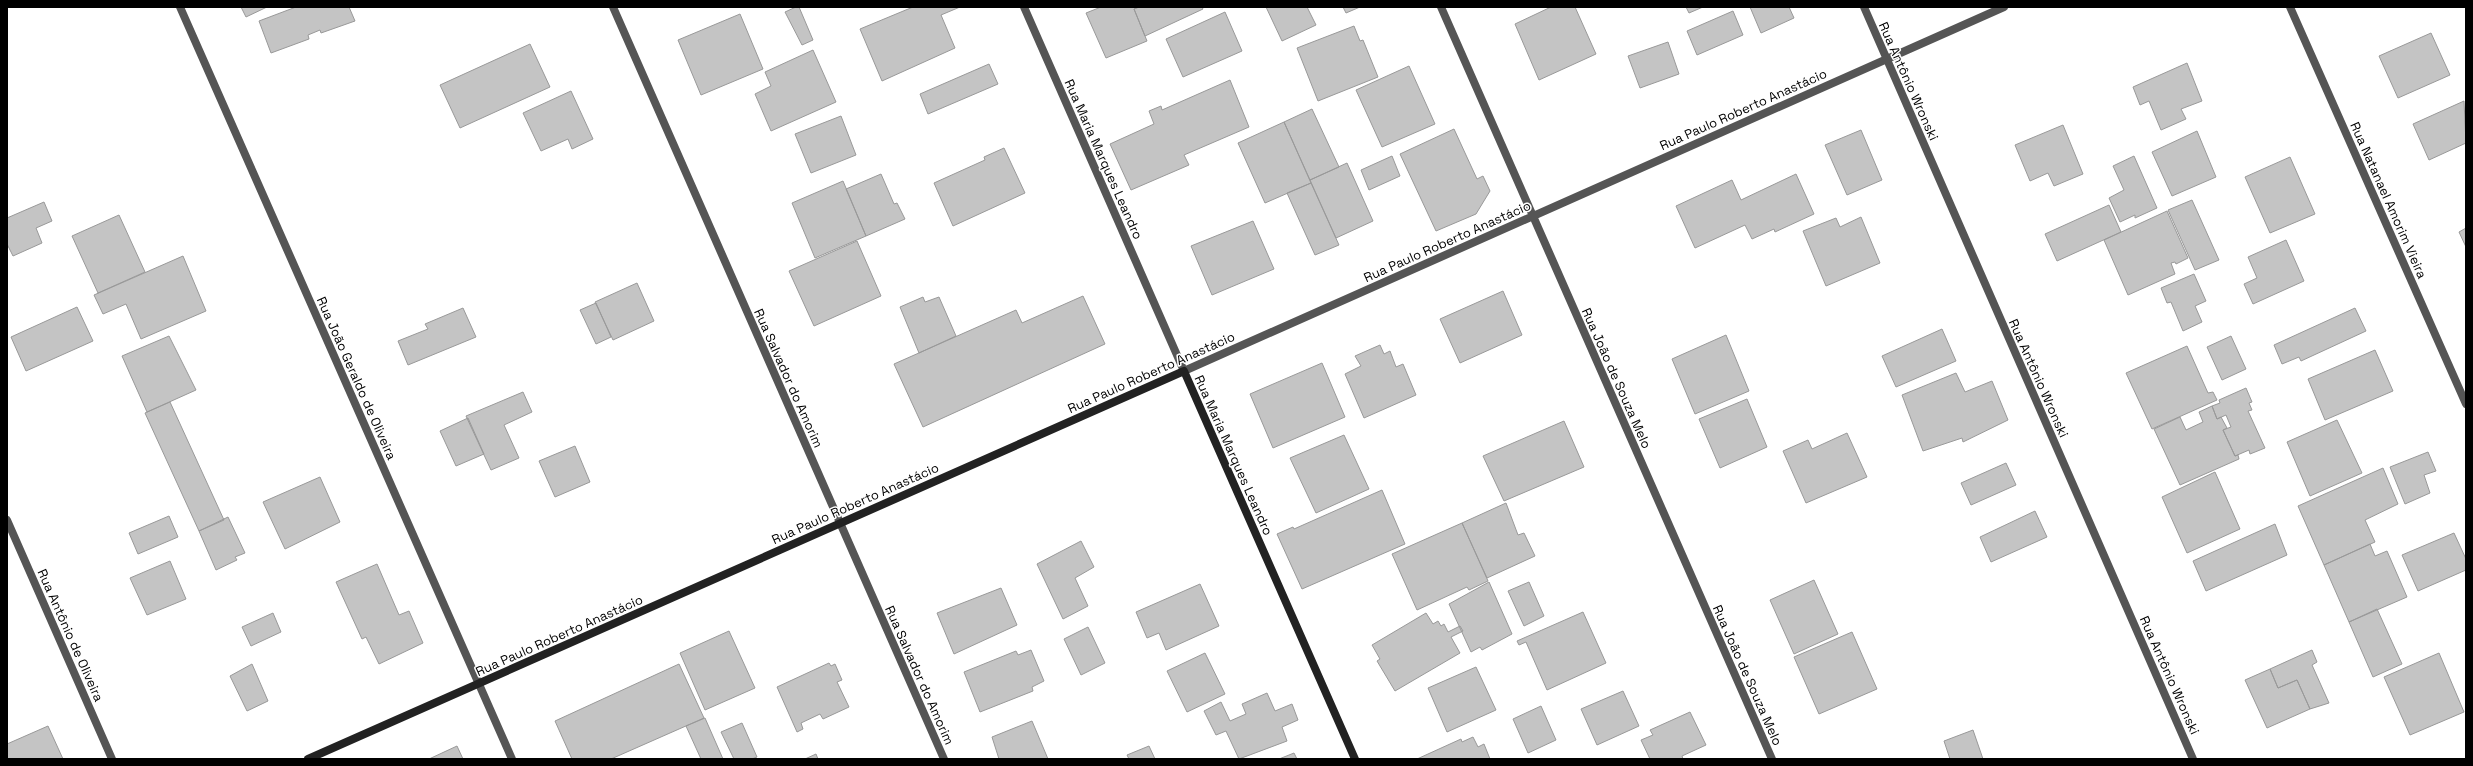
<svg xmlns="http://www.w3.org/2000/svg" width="2473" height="766" viewBox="0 0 2473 766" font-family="'Space Grotesk',sans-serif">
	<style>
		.building { fill: #c4c4c4; stroke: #999 }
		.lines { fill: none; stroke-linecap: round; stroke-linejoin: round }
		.street { stroke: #555; stroke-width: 8 }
		.secondary { stroke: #222; stroke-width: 8 }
		.labels { text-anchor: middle; stroke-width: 3; stroke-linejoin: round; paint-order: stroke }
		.street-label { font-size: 13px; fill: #000; stroke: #fff }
	</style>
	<rect width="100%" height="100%" fill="#fff"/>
	<path class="building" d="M241 7H267L246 17Z
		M296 7H349L355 21 321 33 320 30 308 35 309 39 271 53 259 21Z
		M796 7H799L813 40 802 45 785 12Z
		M913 7H960L941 15 955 48 882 81 860 29Z
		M1101 7H1139L1134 9 1147 41 1106 58 1086 13Z
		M1139 7H1202L1203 9 1145 36 1134 9Z
		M1266 7H1307L1316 25 1282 41Z
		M1343 7H1360L1346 13Z
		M1551 7H1575L1596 54 1539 80 1515 24Z
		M1686 7H1703L1689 13Z
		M1750 7H1789L1794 18 1761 33Z
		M1733 11 1743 35 1697 55 1687 31Z
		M1225 12 1242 51 1183 77 1166 39Z
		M740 14 763 69 701 95 678 40Z
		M1354 26 1360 41 1363 40 1378 77 1318 101 1297 48Z
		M2431 33 2450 75 2398 98 2379 56Z
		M1668 42 1679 74 1640 88 1628 56Z
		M530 44 550 87 460 128 440 85Z
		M813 50 836 102 771 131 755 94 771 86 765 72Z
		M2187 63 2202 101 2181 109 2186 119 2161 130 2149 101 2140 105 2133 87Z
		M989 64 998 84 928 114 920 94Z
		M1409 66 1435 124 1382 147 1356 90Z
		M1230 80 1249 127 1184 155 1189 165 1131 190 1110 144 1154 124 1149 111 1161 106 1162 110Z
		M571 91 593 139 572 149 568 139 541 151 523 113Z
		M2464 101 2466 143 2429 160 2413 124Z
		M1312 109 1339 167 1310 180 1284 122Z
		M841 116 856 155 811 173 795 134Z
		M1284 122 1311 183 1265 203 1238 143Z
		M2063 125 2083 174 2054 186 2048 173 2030 181 2015 145Z
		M1454 129 1477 179 1483 176 1490 191 1476 214 1436 231 1400 154Z
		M1861 130 1882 180 1847 195 1825 145Z
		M2197 131 2216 177 2172 196 2152 152Z
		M1004 148 1025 193 953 226 934 183 985 160 984 157Z
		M1392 156 1400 176 1369 190 1361 170Z
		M2134 156 2157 208 2135 218V215L2120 222 2109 198 2124 190 2113 166Z
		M2290 157 2315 214 2270 233 2245 177Z
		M1347 163 1373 221 1336 238 1310 180Z
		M881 174 894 204 897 203 905 219 866 236 846 189Z
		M1796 174 1814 214 1775 232 1774 229 1752 239 1745 225 1695 248 1676 206 1732 180 1741 200Z
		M843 181 866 236 815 258 792 203Z
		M1311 183 1339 245 1315 255 1287 193Z
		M2192 200 2219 260 2195 270 2168 210Z
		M44 202 52 221 36 228 42 243 13 256 7 244V218Z
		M2109 205 2121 232 2057 261 2045 234Z
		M2167 211 2188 258 2176 264 2175 262 2171 263 2175 274 2128 295 2104 240Z
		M119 215 145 272 98 293 72 236Z
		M1861 217 1880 263 1826 286 1803 231 1836 218 1840 227Z
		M1253 221 1274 269 1212 295 1191 246Z
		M2466 228V247L2459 232Z
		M2286 240 2304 281 2253 304 2244 284 2257 278 2248 257Z
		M857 241 881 296 814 326 789 271Z
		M183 256 206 311 141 339 126 304 103 314 94 295Z
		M2194 274 2206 301 2195 306 2202 322 2183 331 2171 302 2167 303 2161 288Z
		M637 283 654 321 613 340 595 302Z
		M1503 291 1522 335 1460 363 1440 319Z
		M1083 296 1105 344 923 427 894 364 1016 310 1022 323Z
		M923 297 925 302 939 297 956 336 919 353 900 307Z
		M596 303 611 337 596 344 580 310Z
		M77 307 93 341 26 371 11 337Z
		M463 308 476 337 408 365 398 341 428 329 425 324Z
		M2355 308 2366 331 2301 361 2299 357 2282 364 2274 345Z
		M1942 329 1956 361 1896 387 1882 356Z
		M1726 335 1749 391 1695 414 1672 359Z
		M169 336 196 390 147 412 122 356Z
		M2231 336 2246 369 2222 380 2207 347Z
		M1380 345 1384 354 1390 351 1396 367 1403 364 1416 395 1364 418 1345 374 1361 366 1355 356Z
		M2187 346 2208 393 2213 392 2217 400 2152 429 2126 373Z
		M2375 350 2393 391 2325 420 2308 379Z
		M1322 363 1345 417 1273 448 1250 394Z
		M1956 373 1965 392 1992 381 2008 420 1963 442 1962 438 1923 451 1902 395Z
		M2246 388 2252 402 2249 403 2252 410 2248 411 2265 448 2250 454 2249 450 2235 456 2223 430 2231 427 2226 415 2217 419 2212 406 2220 403 2219 400Z
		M523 392 532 412 504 425 519 458 491 470 466 416Z
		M1747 399 1767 447 1720 468 1699 419Z
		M170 402 224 520 199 531 145 413Z
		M2212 406 2217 419 2221 417 2227 428 2223 430 2235 456 2238 455 2239 459 2180 485 2154 429 2180 417 2186 430 2203 422 2199 412Z
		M468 418 484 454 456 466 440 431Z
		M2337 420 2362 473 2310 496 2287 442Z
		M1564 421 1584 467 1504 501 1483 456Z
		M1847 433 1867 477 1806 503 1783 451 1808 440 1812 449Z
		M1344 435 1369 489 1316 513 1290 458Z
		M575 446 590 482 555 497 539 461Z
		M2428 452 2436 471 2424 475 2430 493 2405 504 2390 467Z
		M2006 463 2016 485 1971 505 1961 483Z
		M2383 468 2398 504 2365 520 2375 542 2324 565 2298 506Z
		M2215 472 2240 529 2187 553 2162 497Z
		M320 477 340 522 285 549 263 502Z
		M1382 490 1405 544 1302 589 1277 534 1293 527 1294 529Z
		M1506 503 1518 535 1524 533 1535 556 1487 578 1462 523Z
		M2035 511 2047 537 1991 562 1980 537Z
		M169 516 178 537 138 554 129 533Z
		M228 517 245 553 235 557 237 560 216 570 199 531Z
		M1462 523 1488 581 1469 590 1467 587 1417 610 1392 554Z
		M2275 524 2287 555 2206 591 2193 561Z
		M2454 533 2466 559V570L2418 591 2402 555Z
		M1081 541 1094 567 1075 578 1088 606 1063 619 1037 564Z
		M2370 544 2375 556 2387 551 2407 597 2349 622 2324 565Z
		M170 561 186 599 147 615 130 578Z
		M377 564 399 615 409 611 423 643 379 664 366 637 362 639 336 582Z
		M1814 580 1838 634 1794 654 1770 600Z
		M1489 582 1512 634 1482 650 1480 647 1471 652 1449 604Z
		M1529 582 1544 616 1524 626 1508 591Z
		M1200 584 1219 626 1166 650 1159 633 1147 638 1136 612Z
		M1001 588 1017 625 954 654 937 613Z
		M2377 609 2402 664 2373 677 2349 622Z
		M1583 612 1606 663 1547 690 1526 642 1519 645 1517 641Z
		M273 613 281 632 251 646 242 627Z
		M1426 613 1433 624 1438 621 1441 626 1444 624 1448 632 1460 626 1463 631 1451 637 1460 653 1395 691 1377 661 1380 659 1372 645Z
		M1088 627 1105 663 1081 675 1064 639Z
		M729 631 755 688 705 710 680 653Z
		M1852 632 1877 689 1819 714 1794 657Z
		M1031 650 1044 681 1032 687 1033 691 980 712 964 672 1016 651 1018 655Z
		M2312 650 2317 662 2312 665 2329 703 2310 709 2297 680 2278 688 2270 669Z
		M1205 653 1225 694 1187 712 1167 671Z
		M2439 653 2464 712 2410 735 2384 677Z
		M829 663 831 666 835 664 842 680 837 682 849 707 823 719 820 714 801 723 803 729 797 732 777 687Z
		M252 664 268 701 247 711 230 676Z
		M679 664 704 718 611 759H572L555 721Z
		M1476 667 1496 710 1447 732 1428 688Z
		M2270 669 2278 688 2297 680 2310 709 2267 728 2245 680Z
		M1623 691 1639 726 1597 745 1581 709Z
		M1267 693 1275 711 1292 704 1298 720 1282 727 1287 741 1239 759 1226 731 1216 735 1204 711 1221 702 1230 721 1246 714 1242 704Z
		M1541 706 1556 740 1528 753 1513 719Z
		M1690 712 1706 745 1682 756 1683 759H1650L1641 740 1653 735 1650 730Z
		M705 718 723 759H701L686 726Z
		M1032 721 1048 759H999L992 737Z
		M742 723 757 757 752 759H734L721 732Z
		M48 726 63 759H7V744Z
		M1973 730 1983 759H1950L1944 741Z
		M1473 737 1478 747 1484 744 1490 759H1417L1461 739 1462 742Z
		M457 746 463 759H429Z
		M1149 746 1155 759H1129L1127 755Z
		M1294 753 1297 759H1279Z
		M816 754 818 759H805Z"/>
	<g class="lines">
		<path class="street" d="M180 7 512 759
			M613 7 944 759
			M1024 7 1184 371 2004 7
			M1441 7 1772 759
			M1864 7 2193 759
			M2290 7 2466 404
			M7 520 112 759"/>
		<path class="secondary" d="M308 759 1184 371 1355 759"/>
	</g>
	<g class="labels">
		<g class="street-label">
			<text transform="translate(1909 81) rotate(66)" y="5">Rua Antônio Wronski</text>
			<text transform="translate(1743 109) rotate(-24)" y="5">Rua Paulo Roberto Anastácio</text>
			<text transform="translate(1104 159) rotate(66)" y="5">Rua Maria Marques Leandro</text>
			<text transform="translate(2389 200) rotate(66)" y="5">Rua Natanael Amorim Vieira</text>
			<text transform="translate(1447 241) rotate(-24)" y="5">Rua Paulo Roberto Anastácio</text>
			<text transform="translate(1151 372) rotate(-24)" y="5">Rua Paulo Roberto Anastácio</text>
			<text transform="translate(357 378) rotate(66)" y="5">Rua João Geraldo de Oliveira</text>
			<text transform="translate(789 378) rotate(66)" y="5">Rua Salvador do Amorim</text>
			<text transform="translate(1617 378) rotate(66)" y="5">Rua João de Souza Melo</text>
			<text transform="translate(2039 378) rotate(66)" y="5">Rua Antônio Wronski</text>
			<text transform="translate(1234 455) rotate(66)" y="5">Rua Maria Marques Leandro</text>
			<text transform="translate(855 503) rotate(-24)" y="5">Rua Paulo Roberto Anastácio</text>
			<text transform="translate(71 635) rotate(66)" y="5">Rua Antônio de Oliveira</text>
			<text transform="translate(559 635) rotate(-24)" y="5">Rua Paulo Roberto Anastácio</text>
			<text transform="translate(920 675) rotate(66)" y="5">Rua Salvador do Amorim</text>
			<text transform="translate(1748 675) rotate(66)" y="5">Rua João de Souza Melo</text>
			<text transform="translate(2170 675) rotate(66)" y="5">Rua Antônio Wronski</text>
		</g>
	</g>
	<rect width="2473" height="766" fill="none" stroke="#000000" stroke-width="16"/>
</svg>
